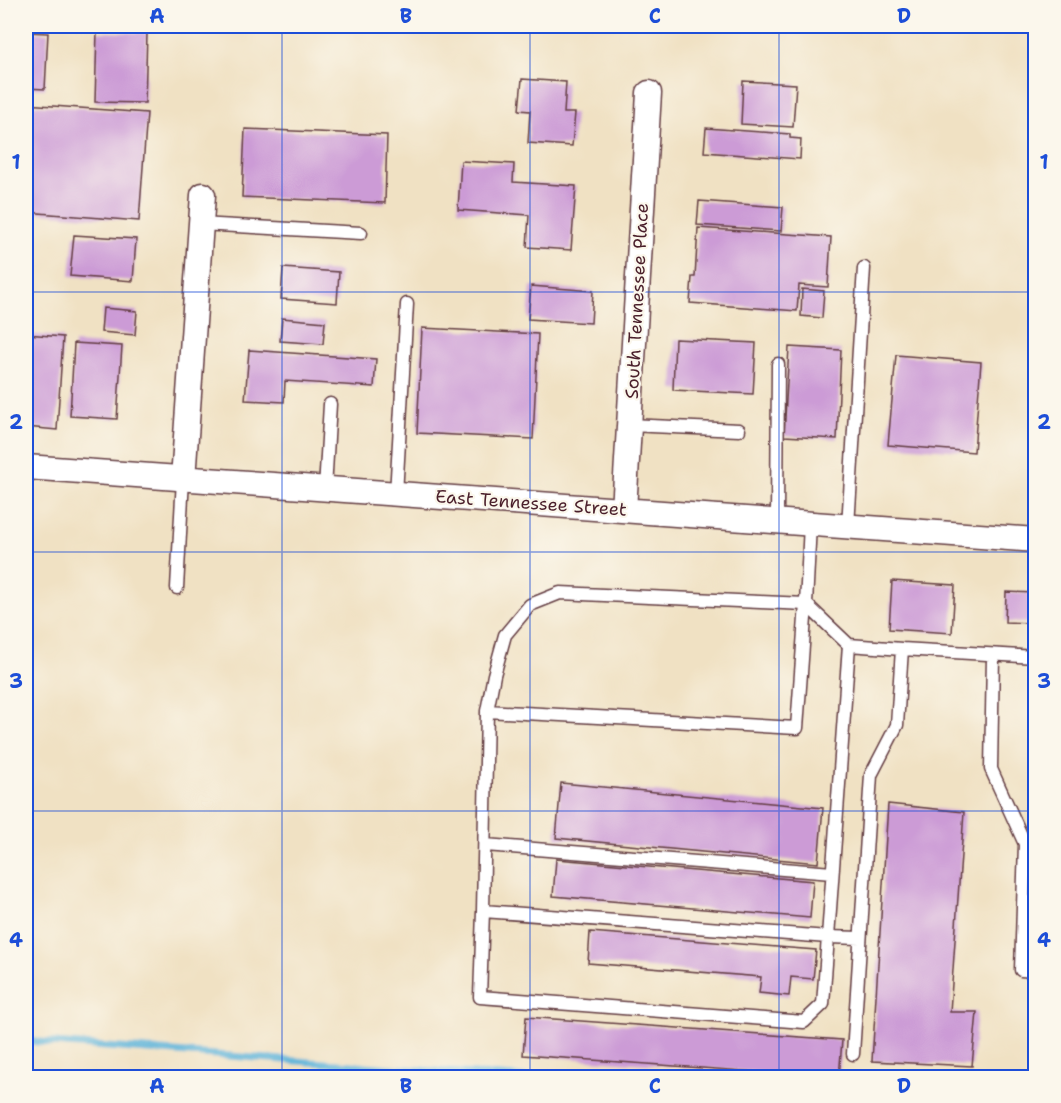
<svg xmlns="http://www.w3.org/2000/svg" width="1061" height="1103" viewBox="0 0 1061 1103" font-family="'Shantell Sans',sans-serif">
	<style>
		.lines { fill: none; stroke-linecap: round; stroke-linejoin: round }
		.stream { stroke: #5bb2d8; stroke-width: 7 }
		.building { fill: #cc9bd6 }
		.service-casing { stroke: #633c42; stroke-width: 15 }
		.minor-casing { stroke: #633c42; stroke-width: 27 }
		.service { stroke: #fff; stroke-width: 12 }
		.minor { stroke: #fff; stroke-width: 24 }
		.grid { fill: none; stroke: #1d4ed8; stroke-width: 1.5; stroke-opacity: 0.55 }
		.labels { text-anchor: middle; stroke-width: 4.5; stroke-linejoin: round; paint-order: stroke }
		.street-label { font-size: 18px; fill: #4a1f2b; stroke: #fbf7ec }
		.neatline { fill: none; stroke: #1d4ed8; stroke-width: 2 }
		.grid-label { font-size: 20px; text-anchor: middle; font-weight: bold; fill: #1d4ed8 }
	</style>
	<rect width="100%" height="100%" fill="#fbf7ec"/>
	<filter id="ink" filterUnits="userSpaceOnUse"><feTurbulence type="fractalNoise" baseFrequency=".0167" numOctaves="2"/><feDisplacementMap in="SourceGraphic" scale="12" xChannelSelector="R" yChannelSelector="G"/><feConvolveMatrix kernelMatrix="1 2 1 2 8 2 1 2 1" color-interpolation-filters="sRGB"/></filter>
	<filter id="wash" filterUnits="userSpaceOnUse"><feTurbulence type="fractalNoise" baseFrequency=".008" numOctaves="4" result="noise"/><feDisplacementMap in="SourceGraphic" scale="24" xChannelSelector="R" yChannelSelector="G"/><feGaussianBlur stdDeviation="1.35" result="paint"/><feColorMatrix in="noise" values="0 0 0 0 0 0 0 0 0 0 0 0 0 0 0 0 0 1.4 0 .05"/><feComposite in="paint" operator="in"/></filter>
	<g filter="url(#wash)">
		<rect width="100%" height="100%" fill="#f0e1c3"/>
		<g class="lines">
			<path class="stream" d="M26 1041 528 1078"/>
		</g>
		<g id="blocks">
			<path class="building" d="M26 32 48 33 45 89 26 88Z
				M97 32 147 33 145 103 95 102Z
				M522 79 566 82 564 113H575L572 146 528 143 530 111 519 110Z
				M743 81 796 84 793 127 741 124Z
				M26 104 147 113 139 221 26 212Z
				M706 128 790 134V138L801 139 800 159 704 152Z
				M245 129 387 135 385 203 242 197Z
				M461 161 514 164 513 182 576 186 571 250 527 247 529 215 458 210Z
				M699 201 783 207 781 231 697 225Z
				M698 228 831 237 828 287 799 285 797 311 690 303 692 277H695Z
				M74 235 136 239 133 281 70 276Z
				M283 268 339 272 337 303 281 299Z
				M531 286 593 291 591 323 528 319Z
				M802 289 824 291 822 318 801 316Z
				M103 308 137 311 135 335 101 332Z
				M282 318 325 322 323 344 280 341Z
				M422 328 538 334 533 439 417 433Z
				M26 334 63 337 57 430 26 427Z
				M675 339 756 343 753 394 673 390Z
				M74 343 122 346 117 419 70 416Z
				M789 347 841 350 837 439 784 436Z
				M249 350 376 359 374 387 285 381 284 402 245 400Z
				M896 355 981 362 974 452 888 445Z
				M892 581 955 585 952 633 889 629Z
				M1006 592 1036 593V623L1005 622Z
				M561 783 823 808 818 863 556 838Z
				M888 804 964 812 950 1012H977L972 1066 872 1061Z
				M556 859 813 881 810 918 553 896Z
				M590 932 816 950 813 979 791 977 789 996 759 993 761 977 588 963Z
				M526 1017 842 1040 839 1078 523 1055Z"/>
		</g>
	</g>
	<g filter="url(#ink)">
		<use href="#blocks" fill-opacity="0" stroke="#633c42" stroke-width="1.5"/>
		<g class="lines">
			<defs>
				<path id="service" d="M200 224 361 233
					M629 425 739 430
					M325 489 330 404
					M396 494 407 304
					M777 521 778 364
					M848 526 864 268
					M177 588 183 479
					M849 645 902 649
					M993 656 991 769 1025 844 1021 970 1036 971
					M487 711 797 728 806 604 560 593 530 605 505 635 494 675 487 711 483 911 828 937 849 645 806 604 810 524
					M485 845 832 873
					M483 911 480 997 804 1022 823 1004 828 937 860 938
					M853 1054 871 775 897 725 902 649 1036 657"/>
				<path id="minor" d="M26 467 1036 540
					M183 479 203 195
					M624 510 649 93"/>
			</defs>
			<use href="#service" class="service-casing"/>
			<use href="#minor" class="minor-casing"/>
			<use href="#service" class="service"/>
			<use href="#minor" class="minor"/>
		</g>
	</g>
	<path class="grid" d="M282 26V1078M530 26V1078M779 26V1078M26 292H1036M26 552H1036M26 811H1036"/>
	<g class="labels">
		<g class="street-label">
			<text transform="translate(637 301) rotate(-87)" y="6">South Tennessee Place</text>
			<text transform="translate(531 503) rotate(4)" y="6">East Tennessee Street</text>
		</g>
	</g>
	<rect width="1061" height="1103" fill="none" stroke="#fbf7ec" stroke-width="66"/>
	<rect x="33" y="33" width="995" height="1037" class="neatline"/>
	<g class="grid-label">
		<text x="157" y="23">A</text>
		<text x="406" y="23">B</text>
		<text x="655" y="23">C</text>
		<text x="904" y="23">D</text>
		<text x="16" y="169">1</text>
		<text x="1044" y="169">1</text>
		<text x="16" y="429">2</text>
		<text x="1044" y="429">2</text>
		<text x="16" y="688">3</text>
		<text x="1044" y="688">3</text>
		<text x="16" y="947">4</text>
		<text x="1044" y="947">4</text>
		<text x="157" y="1093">A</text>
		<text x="406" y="1093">B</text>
		<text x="655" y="1093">C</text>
		<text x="904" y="1093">D</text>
	</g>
</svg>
